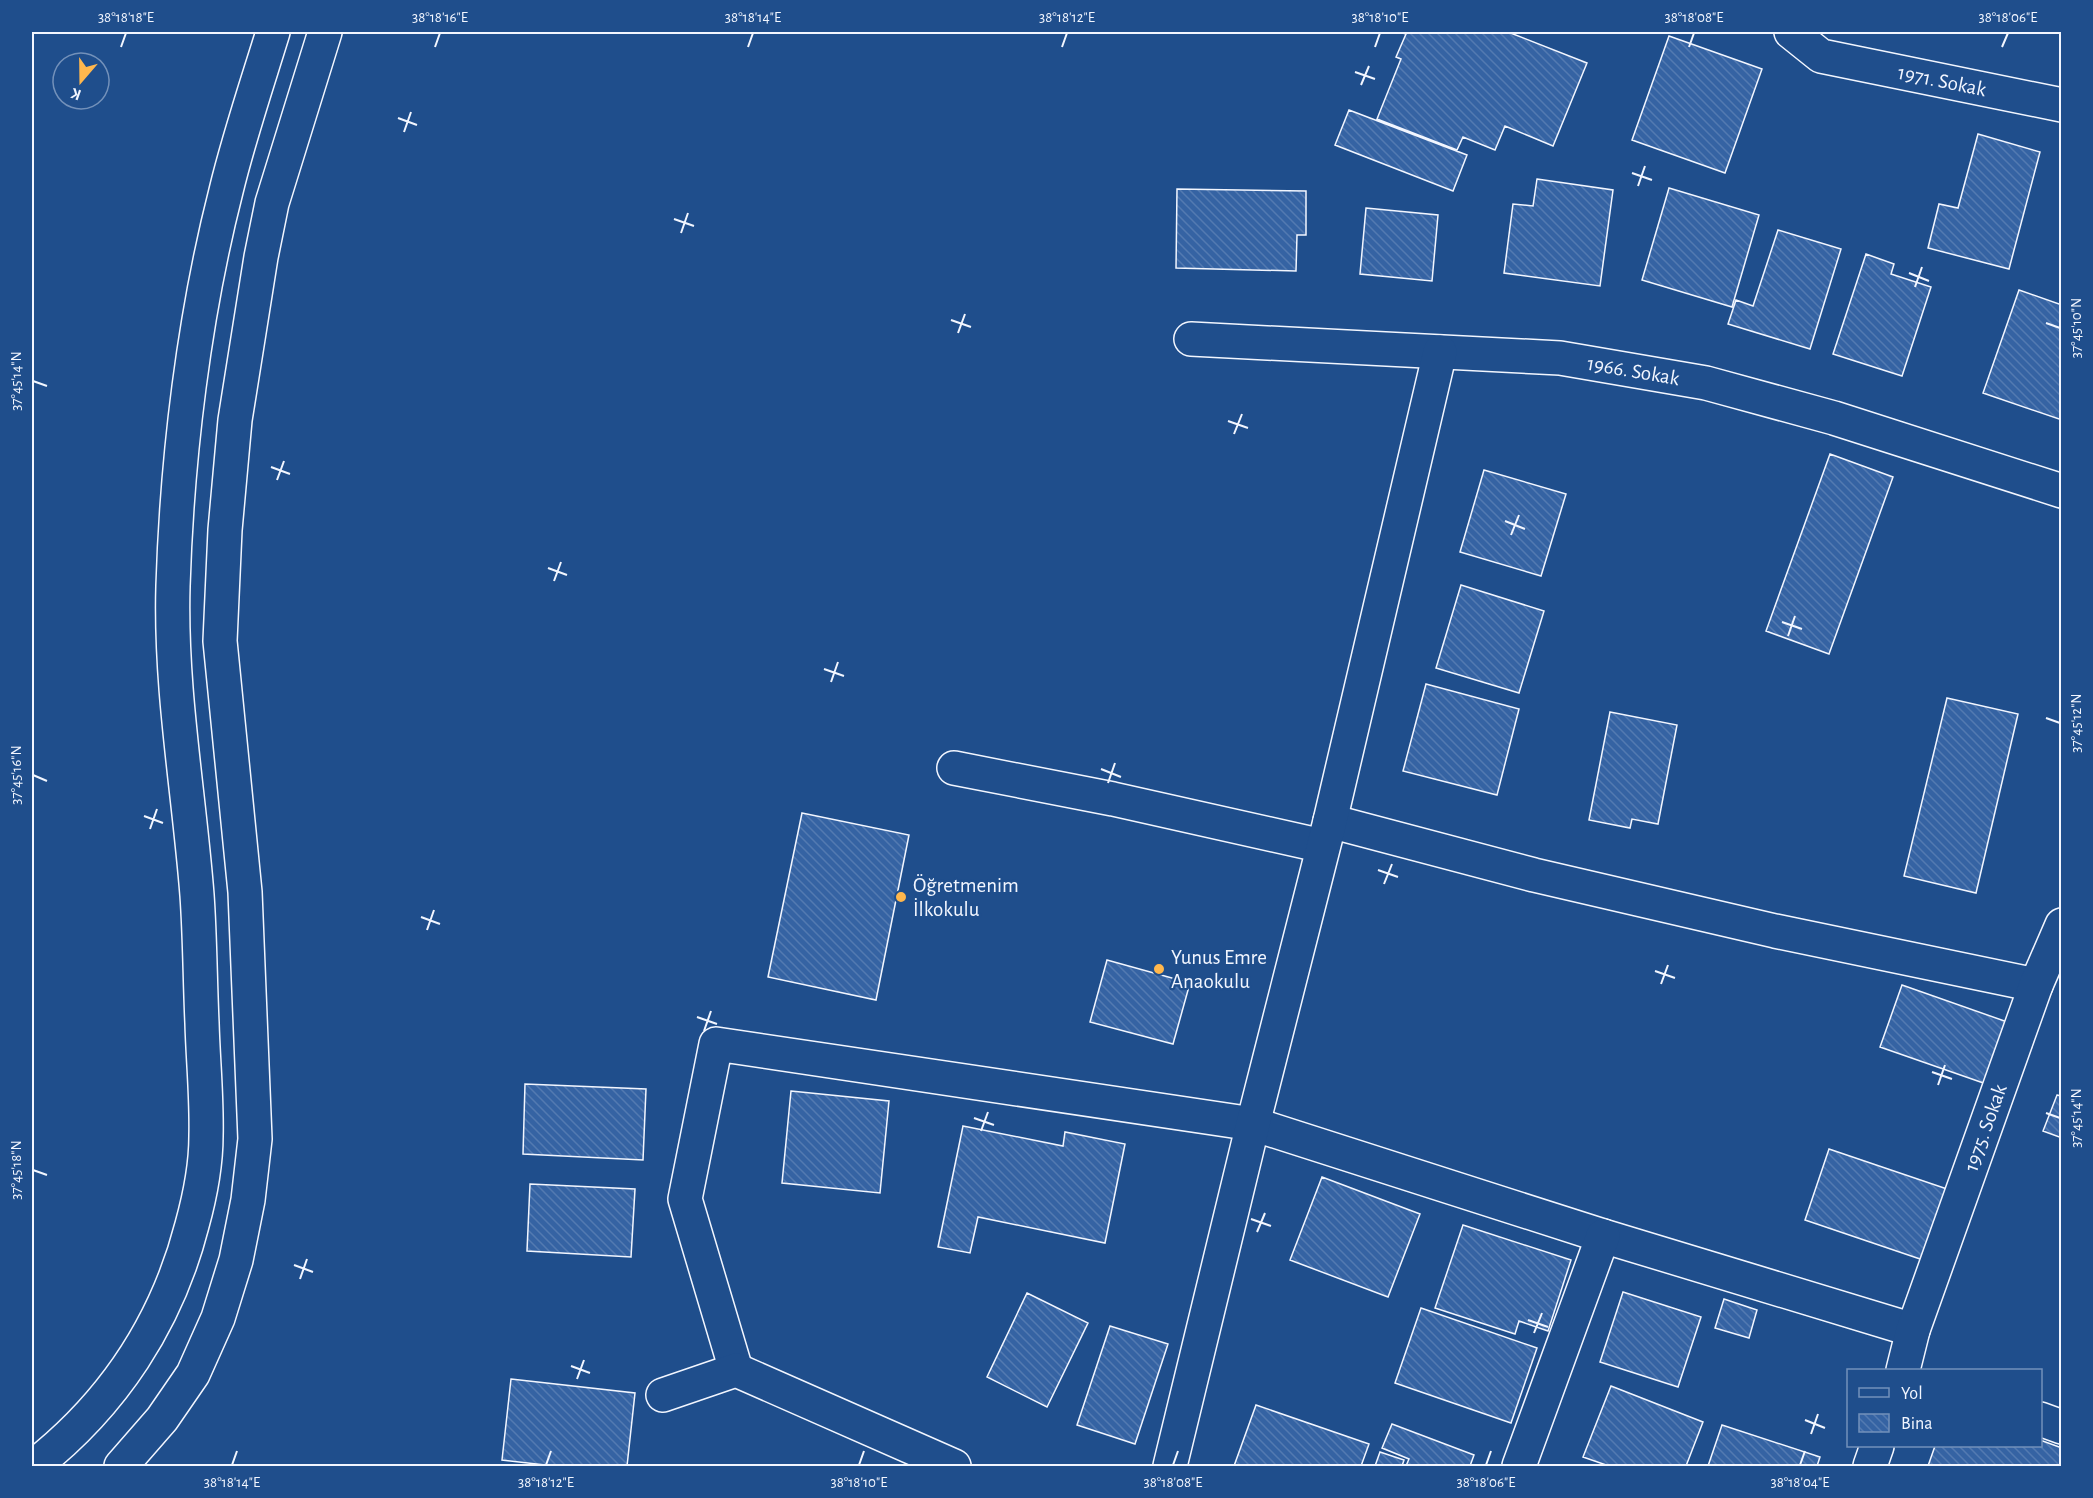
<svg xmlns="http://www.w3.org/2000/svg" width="2093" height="1498" viewBox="0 0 2093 1498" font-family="'Alegreya Sans',sans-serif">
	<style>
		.building { fill: url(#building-back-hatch); stroke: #f2f6ff; stroke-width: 1.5 }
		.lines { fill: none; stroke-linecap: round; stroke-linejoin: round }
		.street-casing { stroke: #f2f6ff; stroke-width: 36 }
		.secondary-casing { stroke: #f2f6ff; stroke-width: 36 }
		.street { stroke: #1f4e8c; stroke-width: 33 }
		.secondary { stroke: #1f4e8c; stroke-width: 33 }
		.ticks { fill: none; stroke: #f2f6ff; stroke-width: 2 }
		.poi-dot { fill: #ffb74d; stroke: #1f4e8c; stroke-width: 2 }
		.labels { text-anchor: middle; stroke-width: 4.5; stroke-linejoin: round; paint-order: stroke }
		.street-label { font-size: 21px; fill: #f2f6ff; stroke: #1f4e8c }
		.poi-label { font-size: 21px; fill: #f2f6ff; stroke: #1f4e8c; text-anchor: start }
		.neatline { fill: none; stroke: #f2f6ff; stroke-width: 2 }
		.ticks-label { font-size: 15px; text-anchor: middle; fill: #f2f6ff }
	</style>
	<defs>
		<pattern id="building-back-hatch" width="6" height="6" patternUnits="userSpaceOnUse" patternTransform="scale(1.5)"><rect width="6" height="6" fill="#3563a3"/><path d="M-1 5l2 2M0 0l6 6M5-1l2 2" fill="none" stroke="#537ab1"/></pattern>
	</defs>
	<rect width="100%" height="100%" fill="#1f4e8c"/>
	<path class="building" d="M1399 32H1508L1587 63 1553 146 1505 126 1495 150 1463 137 1457 150 1377 119 1401 59 1396 57 1406 34Z
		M1669 36 1762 69 1725 173 1632 140Z
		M1349 110 1467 155 1453 191 1335 145Z
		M1978 134 2040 152 2009 269 1928 248 1939 204 1958 208Z
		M1537 179 1613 190 1600 286 1504 273 1513 204 1533 206Z
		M1669 188 1759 215 1732 307 1642 280Z
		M1177 189 1306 191V235H1297L1296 271 1176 268Z
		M1366 208 1438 215 1432 281 1360 274Z
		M1778 230 1841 249 1810 349 1728 324 1736 300 1753 306Z
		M1866 254 1894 264 1891 274 1931 287 1902 376 1833 354Z
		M2019 290 2062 305V420L1983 393Z
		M1830 454 1893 477 1829 654 1766 631Z
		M1484 470 1566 494 1541 576 1460 552Z
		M1461 585 1544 611 1519 693 1436 668Z
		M1426 684 1519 709 1497 795 1403 771Z
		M1947 698 2018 714 1976 893 1904 876Z
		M1610 712 1677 725 1658 824 1632 819 1630 828 1589 820Z
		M802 813 909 835 876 1000 768 977Z
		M1107 960 1190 983 1173 1044 1090 1022Z
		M1902 985 2013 1024 1992 1086 1880 1047Z
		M525 1084 646 1089 643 1160 523 1154Z
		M791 1091 889 1101 880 1193 782 1183Z
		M2057 1095 2062 1096V1138L2043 1131Z
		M963 1126 1063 1146 1065 1132 1125 1144 1105 1243 978 1217 970 1253 938 1247Z
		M1829 1149 1950 1190 1926 1261 1805 1220Z
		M1322 1177 1420 1214 1388 1297 1290 1260Z
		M530 1184 635 1189 631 1257 527 1251Z
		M1463 1225 1571 1260 1548 1331 1519 1321 1515 1334 1435 1308Z
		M1623 1292 1701 1317 1678 1387 1600 1362Z
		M1027 1293 1088 1323 1047 1407 987 1377Z
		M1724 1299 1757 1310 1749 1338 1715 1328Z
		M1421 1308 1537 1348 1511 1423 1395 1383Z
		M1110 1326 1168 1344 1135 1444 1077 1425Z
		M511 1379 635 1393 627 1466H554L502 1460Z
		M1611 1386 1703 1422 1686 1466H1609L1583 1457Z
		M1256 1405 1369 1444 1361 1466H1234Z
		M1392 1424 1474 1455 1470 1466H1406L1409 1459 1382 1448Z
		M1722 1425 1820 1457 1817 1466H1708Z
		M2040 1440 2062 1448V1466H1928L1935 1446H2040Z
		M1380 1452 1404 1460 1402 1466H1375Z"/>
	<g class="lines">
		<defs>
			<g id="street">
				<path id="s1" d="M1791 32 1821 56 2062 105"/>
				<path id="s2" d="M1191 339 1560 358 1706 383 1834 418 2062 491"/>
				<path d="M954 768 1113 799 1323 846"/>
				<path d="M1330 821 1534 875 1775 931 2036 985"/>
				<path d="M736 1370 685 1199 716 1044 1253 1124 1603 1236 1913 1330"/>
				<path id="s3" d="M1903 1370 1913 1330 2036 985 2062 925"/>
				<path d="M663 1395 736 1370 954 1466"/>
				<path d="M2040 1419 2062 1427"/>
				<path d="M1170 1466 1253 1124 1330 821 1440 352"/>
				<path d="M1519 1466 1603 1236"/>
				<path d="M1870 1466 1877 1446"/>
			</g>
			<path id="secondary" d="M34 1466C113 1404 167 1322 192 1225 200 1196 206 1166 206 1136 207 1098 203 1060 202 1023 200 980 200 937 197 895 189 792 170 690 173 586 177 457 194 316 226 191 239 137 257 84 273 32
				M121 1466 162 1419 193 1374 218 1318 236 1260 248 1200 255 1139 245 892 220 641 225 530 235 420 261 257 272 203 325 32"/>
		</defs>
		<use href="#street" class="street-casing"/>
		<use href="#secondary" class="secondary-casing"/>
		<use href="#street" class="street"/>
		<use href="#secondary" class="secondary"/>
	</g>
	<path class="ticks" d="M121 47 126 33M435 47 440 33M748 47 753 33M1062 47 1067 33M1375 47 1380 33M1689 47 1694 33M2002 47 2008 33M1355 72 1375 79M1361 85 1369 66M398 118 417 125M404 132 411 112M1632 173 1652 180M1638 186 1645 166M674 219 694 226M681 233 688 213M1909 273 1929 281M1915 287 1922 267M951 320 971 327M2046 323 2060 328M958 333 965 314M33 381 47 386M1228 421 1248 428M1234 434 1242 414M271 467 290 474M277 480 284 461M1505 521 1525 529M1511 535 1519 515M548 568 567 575M554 581 561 562M1782 622 1802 629M1788 636 1795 616M824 669 844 676M831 682 838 662M2046 718 2060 723M1101 769 1121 777M33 775 47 781M1108 783 1115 763M144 816 163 823M150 829 157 809M1378 870 1398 877M1384 884 1392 864M421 917 440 924M427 930 434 910M1655 971 1675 978M1661 984 1668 965M697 1017 717 1024M704 1031 711 1011M1932 1072 1952 1079M1938 1085 1945 1065M2046 1113 2060 1118M974 1118 994 1125M981 1131 988 1112M33 1170 47 1175M1251 1219 1271 1226M1257 1232 1265 1213M294 1265 313 1272M300 1279 307 1259M1528 1320 1548 1327M1534 1333 1542 1313M571 1366 590 1373M577 1379 584 1360M1805 1420 1825 1428M1811 1434 1818 1414M232 1465 237 1451M546 1465 551 1451M859 1465 864 1451M1173 1465 1178 1451M1486 1465 1491 1451M1800 1465 1805 1451"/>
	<g class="poi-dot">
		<circle cx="901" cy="897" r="6"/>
		<circle cx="1159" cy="969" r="6"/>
	</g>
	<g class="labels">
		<g class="street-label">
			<text dy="7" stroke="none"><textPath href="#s1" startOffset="162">1971. Sokak</textPath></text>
			<text dy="7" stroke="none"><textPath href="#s2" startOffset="444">1966. Sokak</textPath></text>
			<text dy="7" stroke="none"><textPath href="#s3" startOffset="256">1975. Sokak</textPath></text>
		</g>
		<g class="poi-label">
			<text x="913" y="892">Öğretmenim<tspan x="913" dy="24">İlkokulu</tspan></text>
			<text x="1171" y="964">Yunus Emre<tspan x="1171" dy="24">Anaokulu</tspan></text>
		</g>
	</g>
	<rect width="2093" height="1498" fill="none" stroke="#1f4e8c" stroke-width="66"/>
	<rect x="1847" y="1369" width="195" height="78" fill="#1f4e8c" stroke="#7391ba" stroke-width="1.5"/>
	<rect x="1859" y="1388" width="30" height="9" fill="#1f4e8c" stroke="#7391ba" stroke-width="1.5"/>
	<text x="1901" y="1399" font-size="18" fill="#f2f6ff">Yol</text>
	<rect x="1859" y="1414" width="30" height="18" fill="url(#building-back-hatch)" stroke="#7391ba" stroke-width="1.5"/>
	<text x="1901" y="1429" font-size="18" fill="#f2f6ff">Bina</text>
	<g transform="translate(81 81) rotate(200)"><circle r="28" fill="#1f4e8c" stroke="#7391ba" stroke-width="1.5"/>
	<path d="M0-4.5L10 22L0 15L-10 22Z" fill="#ffb74d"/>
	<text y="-9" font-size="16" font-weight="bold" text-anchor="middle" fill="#f2f6ff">K</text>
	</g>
	<rect x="33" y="33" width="2027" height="1432" class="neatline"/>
	<g class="ticks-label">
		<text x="126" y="22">38°18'18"E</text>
		<text x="440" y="22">38°18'16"E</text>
		<text x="753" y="22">38°18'14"E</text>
		<text x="1067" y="22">38°18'12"E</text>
		<text x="1380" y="22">38°18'10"E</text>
		<text x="1694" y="22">38°18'08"E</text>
		<text x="2008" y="22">38°18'06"E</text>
		<text transform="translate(2076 328) rotate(-90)" y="5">37°45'10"N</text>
		<text transform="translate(16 381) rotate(-90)" y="5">37°45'14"N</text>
		<text transform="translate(2076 723) rotate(-90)" y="5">37°45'12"N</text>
		<text transform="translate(16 775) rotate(-90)" y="5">37°45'16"N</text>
		<text transform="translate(2076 1118) rotate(-90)" y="5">37°45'14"N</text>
		<text transform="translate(16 1170) rotate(-90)" y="5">37°45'18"N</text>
		<text x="232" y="1487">38°18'14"E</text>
		<text x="546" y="1487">38°18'12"E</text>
		<text x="859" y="1487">38°18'10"E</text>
		<text x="1173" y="1487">38°18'08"E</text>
		<text x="1486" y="1487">38°18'06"E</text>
		<text x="1800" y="1487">38°18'04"E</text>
	</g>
</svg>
